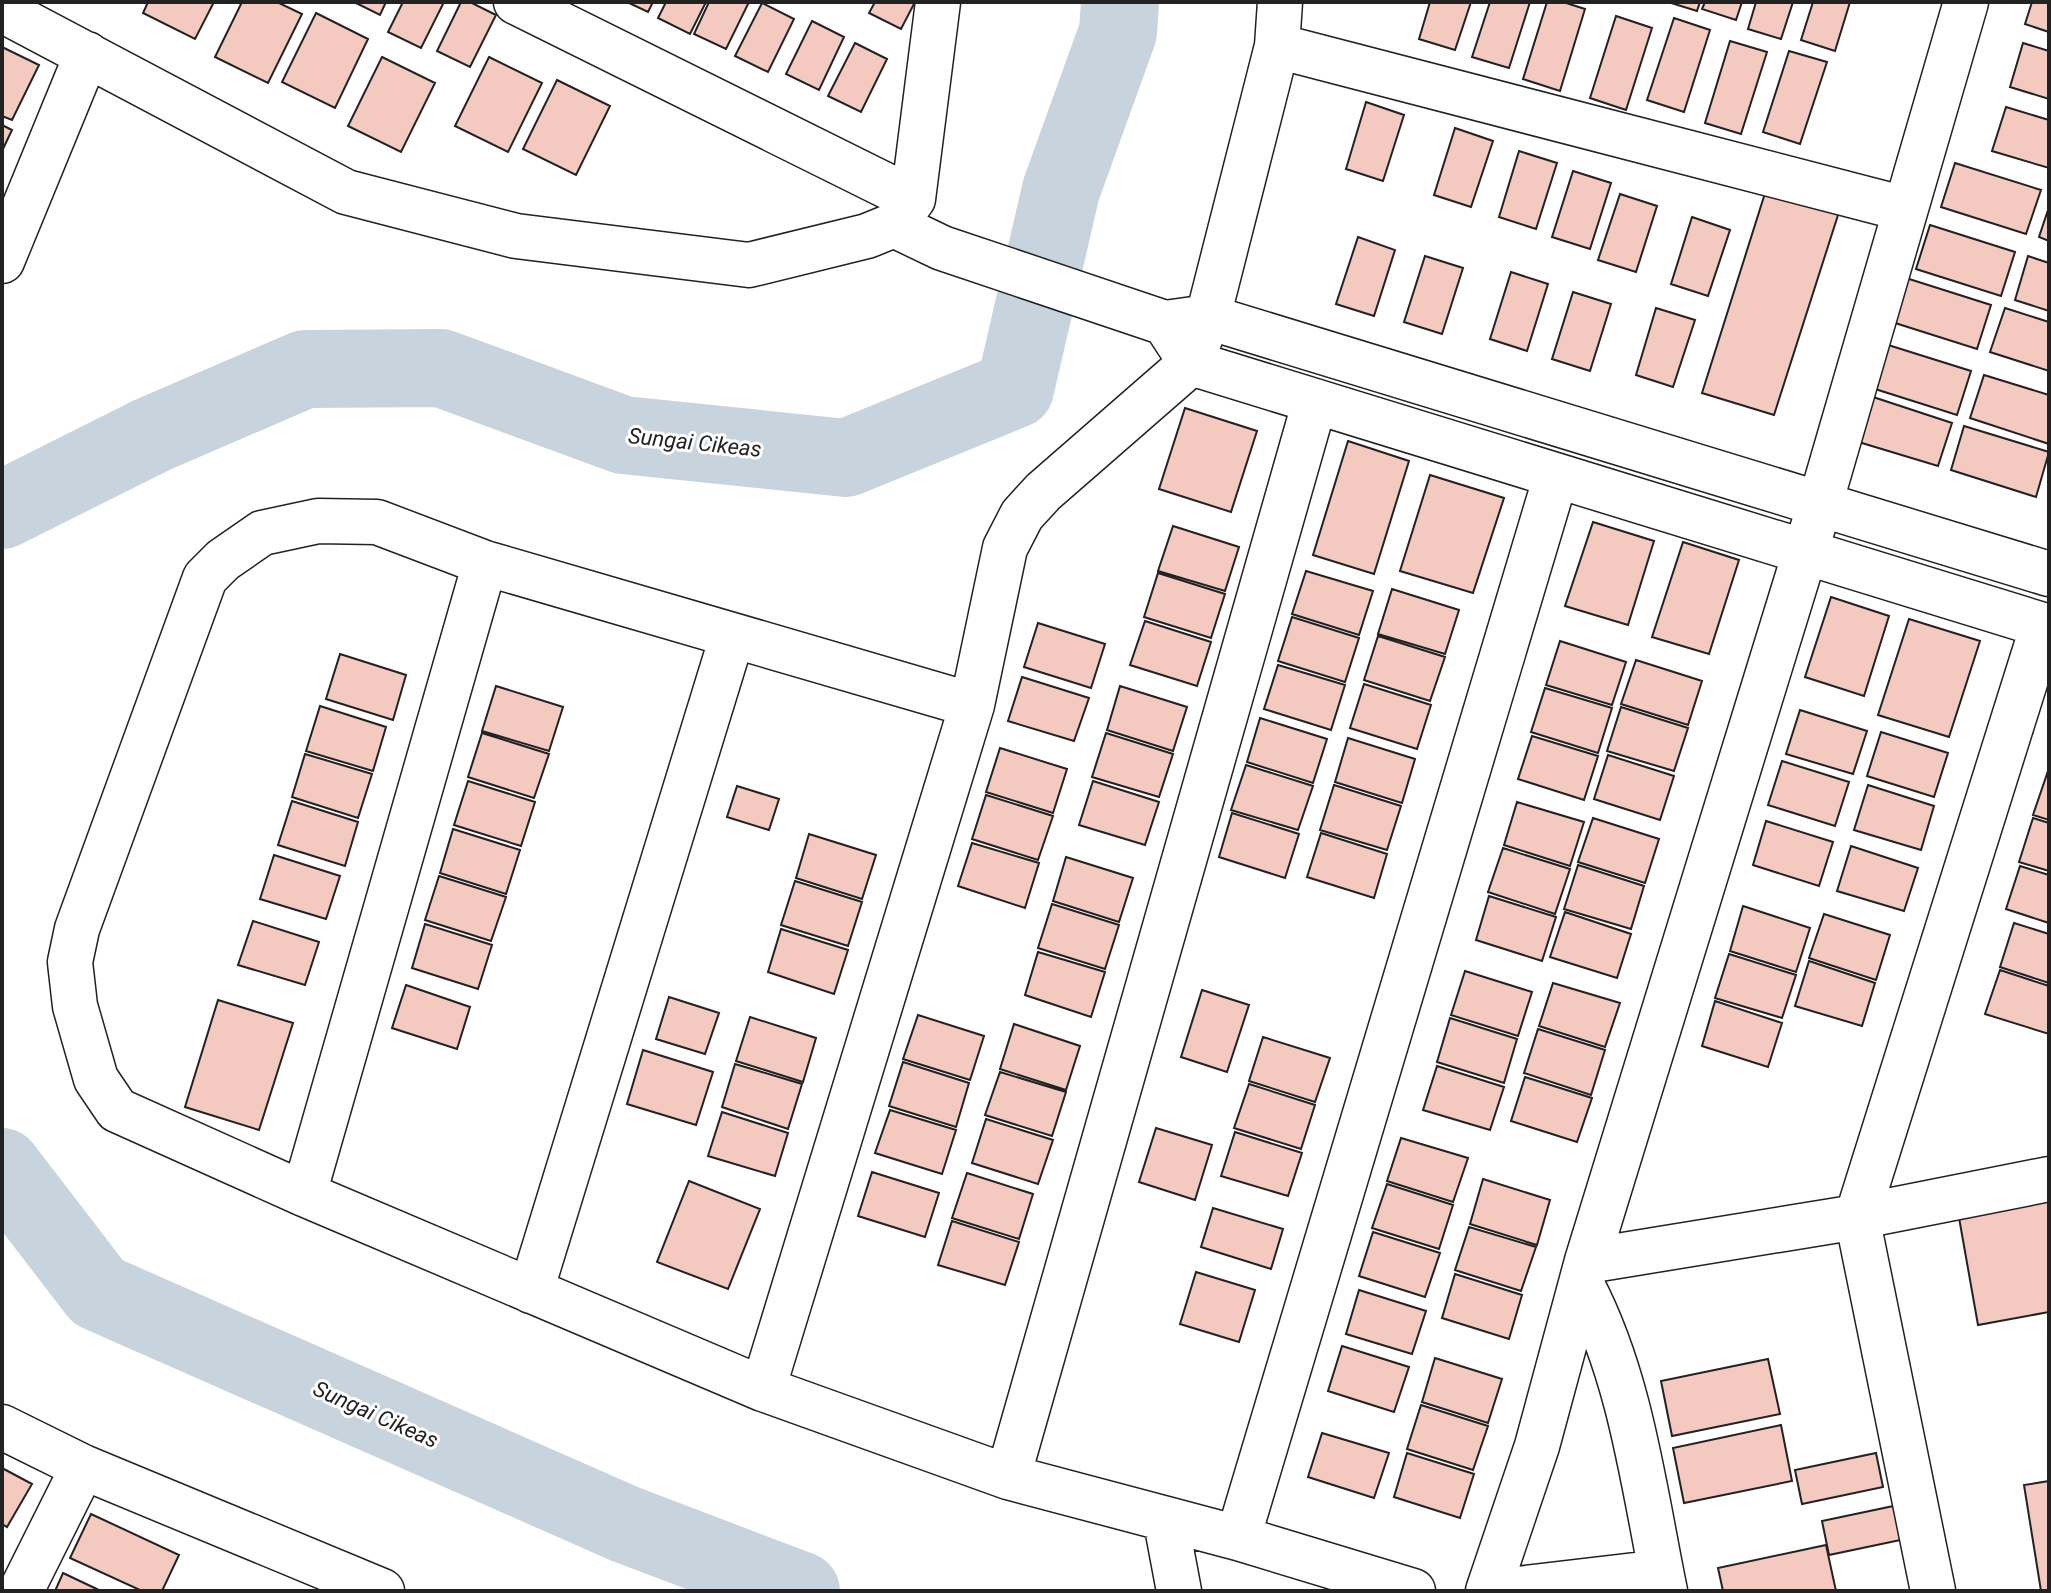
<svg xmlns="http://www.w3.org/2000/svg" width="2051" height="1593" viewBox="0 0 2051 1593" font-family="Roboto,sans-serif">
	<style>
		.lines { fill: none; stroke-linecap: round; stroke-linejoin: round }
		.river { stroke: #c7d3dd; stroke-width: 78 }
		.building { fill: #f3c9c0; stroke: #222; stroke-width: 2 }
		.minor-casing { stroke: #222; stroke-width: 47 }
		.minor { stroke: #fff; stroke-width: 44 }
		.labels { text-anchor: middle; stroke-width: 6; stroke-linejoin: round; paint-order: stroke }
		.water-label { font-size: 22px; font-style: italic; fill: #222; stroke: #fff }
	</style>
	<rect width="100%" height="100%" fill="#fff"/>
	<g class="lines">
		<path class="river" d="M2 510 152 435 305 369 441 368 623 435 846 458 1015 389 1061 190 1118 32 1120 2
			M2 1167 98 1292 625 1524 801 1591"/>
	</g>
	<path class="building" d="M148 2H214L195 39 143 13Z
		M242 2H277L302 14 268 83 215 57Z
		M354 2H386L380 15Z
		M403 2H444L421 48 388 32Z
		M461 2H470L496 15 470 67 437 51Z
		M627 2H653L648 12Z
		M666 2H706L690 34 658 18Z
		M709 2H749L726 49 694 34Z
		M875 2H915L901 29 869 13Z
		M1430 2H1471L1455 50 1419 39Z
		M1490 2H1530L1509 68 1472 57Z
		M1547 2H1563L1585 9 1560 91 1523 79Z
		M1668 2H1700L1697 11Z
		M1705 2H1742L1736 20 1702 9Z
		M1756 2H1793L1781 39 1748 29Z
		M1813 2H1850L1835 51 1801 40Z
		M2032 2H2049V32L2025 24Z
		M762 3 794 19 768 72 735 56Z
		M316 13 368 39 335 108 282 82Z
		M1616 16 1652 28 1626 110 1590 98Z
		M1674 18 1710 30 1684 112 1647 100Z
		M812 21 844 37 819 90 786 74Z
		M1730 41 1767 52 1741 134 1705 123Z
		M855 43 887 59 861 112 828 96Z
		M2023 43 2049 51V99L2010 87Z
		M2 47 39 65 12 120 2 116Z
		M1789 51 1827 62 1800 144 1763 132Z
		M382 57 435 83 401 152 348 126Z
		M489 57 542 83 508 152 455 126Z
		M557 80 610 106 576 175 523 149Z
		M1366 102 1404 115 1383 181 1346 169Z
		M2006 107 2049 120V168L1992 151Z
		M2 125 12 130 2 151Z
		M1455 128 1493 141 1471 207 1434 195Z
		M1519 151 1557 163 1536 229 1499 217Z
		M1955 163 2041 190 2026 234 1941 207Z
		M1573 171 1611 183 1590 249 1552 237Z
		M1766 190 1839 212 1774 415 1702 393Z
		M1620 194 1657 206 1636 272 1598 260Z
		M2049 207V241L2039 237Z
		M1692 217 1730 230 1708 296 1671 284Z
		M1930 225 2015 252 2001 296 1916 269Z
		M1358 237 1395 250 1374 316 1336 304Z
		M1425 256 1463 268 1442 334 1404 322Z
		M2028 256 2049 263V311L2015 300Z
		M1511 272 1548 284 1527 351 1490 339Z
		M1906 278 1991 305 1977 349 1892 322Z
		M1573 292 1611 304 1590 371 1552 359Z
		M1656 308 1695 320 1673 387 1636 375Z
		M2005 308 2049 322V371L1990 352Z
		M1885 344 1971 371 1957 415 1872 388Z
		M1984 375 2049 395V444L1970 418Z
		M1867 395 1952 423 1938 466 1852 440Z
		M1185 408 1257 431 1231 512 1159 489Z
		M1964 426 2049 452 2036 497 1951 470Z
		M1348 441 1409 461 1374 574 1313 555Z
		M1430 475 1504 498 1473 593 1400 571Z
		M1593 522 1654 541 1628 625 1565 606Z
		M1173 526 1239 547 1225 591 1158 571Z
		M1683 542 1739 560 1709 654 1652 637Z
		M1306 571 1373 591 1359 635 1292 614Z
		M1158 573 1225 594 1211 638 1144 617Z
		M1392 589 1459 610 1445 654 1378 634Z
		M1831 597 1889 616 1864 696 1805 677Z
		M1292 617 1359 638 1345 682 1278 661Z
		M1909 619 1980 641 1949 737 1878 715Z
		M1145 621 1211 642 1197 686 1130 665Z
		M1038 623 1105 644 1091 688 1024 667Z
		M1378 636 1445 657 1430 701 1364 680Z
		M1560 641 1626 662 1612 705 1546 685Z
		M340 654 406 675 393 720 326 699Z
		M1636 660 1702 681 1688 725 1621 704Z
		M1278 665 1345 685 1331 730 1264 709Z
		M1022 677 1089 698 1074 741 1008 721Z
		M1364 684 1431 705 1417 749 1350 728Z
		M496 686 563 707 549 751 482 731Z
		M1120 686 1187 707 1173 751 1107 730Z
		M1545 688 1612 708 1598 753 1531 732Z
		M320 706 386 727 373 771 306 751Z
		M1621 707 1688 728 1674 771 1607 751Z
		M1800 710 1867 731 1853 774 1786 754Z
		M1260 718 1327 739 1313 783 1247 762Z
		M1881 732 1948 753 1934 797 1867 776Z
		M482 733 549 754 534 798 468 777Z
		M1106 733 1173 754 1159 797 1092 777Z
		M1532 736 1598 756 1584 800 1518 779Z
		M1348 738 1415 759 1402 803 1335 782Z
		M1000 748 1067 769 1053 813 986 792Z
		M305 754 372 774 358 818 292 797Z
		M1608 755 1674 776 1660 820 1594 799Z
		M1782 761 1849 782 1835 826 1768 805Z
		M1246 765 1313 786 1298 830 1231 810Z
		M2048 771H2049V820L2033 815Z
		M468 781 535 802 521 846 454 825Z
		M1093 781 1159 802 1145 845 1079 825Z
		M1334 785 1401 806 1387 850 1320 830Z
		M1868 785 1934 806 1921 850 1854 830Z
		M737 786 779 799 769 830 727 817Z
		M986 795 1053 816 1038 860 972 839Z
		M292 801 358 822 345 866 278 845Z
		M1517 802 1584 822 1570 866 1504 845Z
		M1232 813 1299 834 1285 878 1219 857Z
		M1593 818 1659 839 1645 883 1578 862Z
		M2033 818 2049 823V871L2019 862Z
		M1766 821 1833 842 1819 886 1753 865Z
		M453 829 520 850 506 894 440 873Z
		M1321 833 1387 854 1374 898 1307 877Z
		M809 834 876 855 862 899 796 878Z
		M972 843 1039 863 1025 908 958 886Z
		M1851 846 1918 868 1904 911 1837 891Z
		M1503 848 1570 869 1555 914 1488 892Z
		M274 855 340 876 326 919 260 899Z
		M1066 857 1133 878 1119 922 1053 901Z
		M1578 865 1644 886 1631 929 1564 909Z
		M2020 866 2049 875V923L2006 909Z
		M439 876 506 897 491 941 425 920Z
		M795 881 862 902 848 946 781 925Z
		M1489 896 1556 917 1542 961 1476 940Z
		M1052 904 1119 925 1105 969 1038 948Z
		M1743 906 1810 928 1796 972 1730 951Z
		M1565 912 1631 934 1617 978 1550 957Z
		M1824 914 1890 935 1876 980 1809 958Z
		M253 921 319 942 305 985 238 965Z
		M2014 923 2049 934V983L2000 967Z
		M425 924 492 945 478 989 412 968Z
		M781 929 848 950 834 994 768 972Z
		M1038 952 1105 972 1091 1017 1025 995Z
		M1729 954 1796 975 1782 1018 1715 998Z
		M1809 961 1875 983 1862 1026 1795 1006Z
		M2000 970 2049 986V1034L1985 1014Z
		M1465 971 1532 992 1518 1036 1451 1015Z
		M1553 983 1620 1003 1605 1047 1539 1026Z
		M406 985 470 1007 457 1049 392 1028Z
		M1202 990 1249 1005 1227 1072 1181 1057Z
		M669 997 719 1013 705 1054 656 1039Z
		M218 1000 293 1023 259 1130 185 1107Z
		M1715 1001 1782 1023 1768 1067 1702 1046Z
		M918 1015 984 1036 970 1080 903 1059Z
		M750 1017 816 1038 803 1082 736 1061Z
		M1450 1018 1517 1039 1504 1083 1437 1062Z
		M1014 1024 1080 1046 1066 1090 1000 1069Z
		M1538 1029 1605 1050 1591 1095 1524 1073Z
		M1263 1037 1330 1058 1315 1102 1249 1081Z
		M643 1050 713 1072 696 1125 627 1104Z
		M903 1062 969 1083 956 1127 889 1106Z
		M735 1064 802 1084 788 1129 722 1107Z
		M1437 1066 1504 1087 1490 1130 1423 1110Z
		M1000 1072 1066 1092 1052 1136 985 1115Z
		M1525 1077 1592 1098 1577 1142 1511 1121Z
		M1249 1084 1315 1105 1301 1149 1234 1128Z
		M890 1110 956 1130 942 1174 875 1153Z
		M722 1112 788 1133 775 1176 708 1156Z
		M986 1119 1053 1140 1038 1184 972 1163Z
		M1156 1128 1212 1145 1195 1200 1139 1182Z
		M1235 1132 1302 1153 1288 1196 1221 1176Z
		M1401 1138 1468 1158 1453 1202 1387 1181Z
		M872 1172 939 1193 925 1237 858 1216Z
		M967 1173 1033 1194 1019 1239 952 1218Z
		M1483 1179 1550 1200 1537 1245 1470 1224Z
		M689 1181 760 1209 728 1289 657 1262Z
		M1387 1184 1453 1205 1439 1249 1372 1228Z
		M2049 1196V1312L1978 1325 1958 1212Z
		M1213 1208 1283 1229 1271 1269 1201 1247Z
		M952 1221 1019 1242 1005 1285 938 1265Z
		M1469 1227 1536 1247 1521 1291 1455 1270Z
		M1373 1232 1440 1253 1425 1297 1359 1276Z
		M1196 1272 1255 1290 1239 1342 1180 1324Z
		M1455 1274 1522 1295 1509 1339 1442 1318Z
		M1359 1290 1426 1311 1412 1354 1346 1334Z
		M1342 1346 1409 1367 1394 1412 1328 1391Z
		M1435 1358 1502 1379 1488 1423 1422 1402Z
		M1768 1359 1780 1414 1672 1436 1661 1381Z
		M1421 1405 1488 1426 1473 1470 1407 1449Z
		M1781 1425 1792 1481 1684 1503 1673 1448Z
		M1322 1433 1389 1453 1374 1498 1308 1477Z
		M1407 1453 1474 1474 1460 1518 1394 1497Z
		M1876 1453 1883 1487 1802 1504 1795 1470Z
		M2 1468 32 1484 7 1527 2 1524Z
		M2049 1481V1591H2041L2024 1485Z
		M1903 1504 1910 1538 1829 1555 1822 1521Z
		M91 1514 179 1555 162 1591H142L70 1558Z
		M1826 1545 1836 1591H1723L1718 1568Z
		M63 1573 101 1591H55Z"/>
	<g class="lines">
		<defs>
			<path id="minor" d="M516 2 913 199
				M2 10 346 192 516 236 749 265 867 236 894 225 913 199 938 2
				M1277 46 1905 209
				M894 225 942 248 1165 323
				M2 261 87 54
				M2049 574 1208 317 1165 323 1191 363 2049 627
				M972 705 485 563 377 522 318 521 262 533 223 560 205 578 77 929 70 962 75 1006 96 1079 117 1110 304 1194 763 1389 1008 1477 1238 1538 1413 1591
				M304 1194 485 563
				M1587 1261 1857 1217 2049 1179
				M1582 1285C1631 1378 1644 1489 1665 1591
				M531 1291 732 637
				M763 1389 972 705 1005 548 1022 515 1043 492 1191 363 1208 317 1277 46 1280 2
				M2 1427 83 1467 382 1591
				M1008 1477 1315 401
				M1166 1522 1179 1591
				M1238 1538 1556 476
				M21 1591 83 1467
				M1488 1591 1537 1446 1587 1261 1820 504 1966 2
				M1501 1591 1661 1572
				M1933 1591 1857 1217 2043 625"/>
		</defs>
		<use href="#minor" class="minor-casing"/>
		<use href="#minor" class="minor"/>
	</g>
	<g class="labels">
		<g class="water-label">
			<text transform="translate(695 442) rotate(6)" y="8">Sungai Cikeas</text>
			<text transform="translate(376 1414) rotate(24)" y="8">Sungai Cikeas</text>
		</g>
	</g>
	<rect width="2051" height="1593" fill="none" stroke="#222222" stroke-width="8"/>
</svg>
